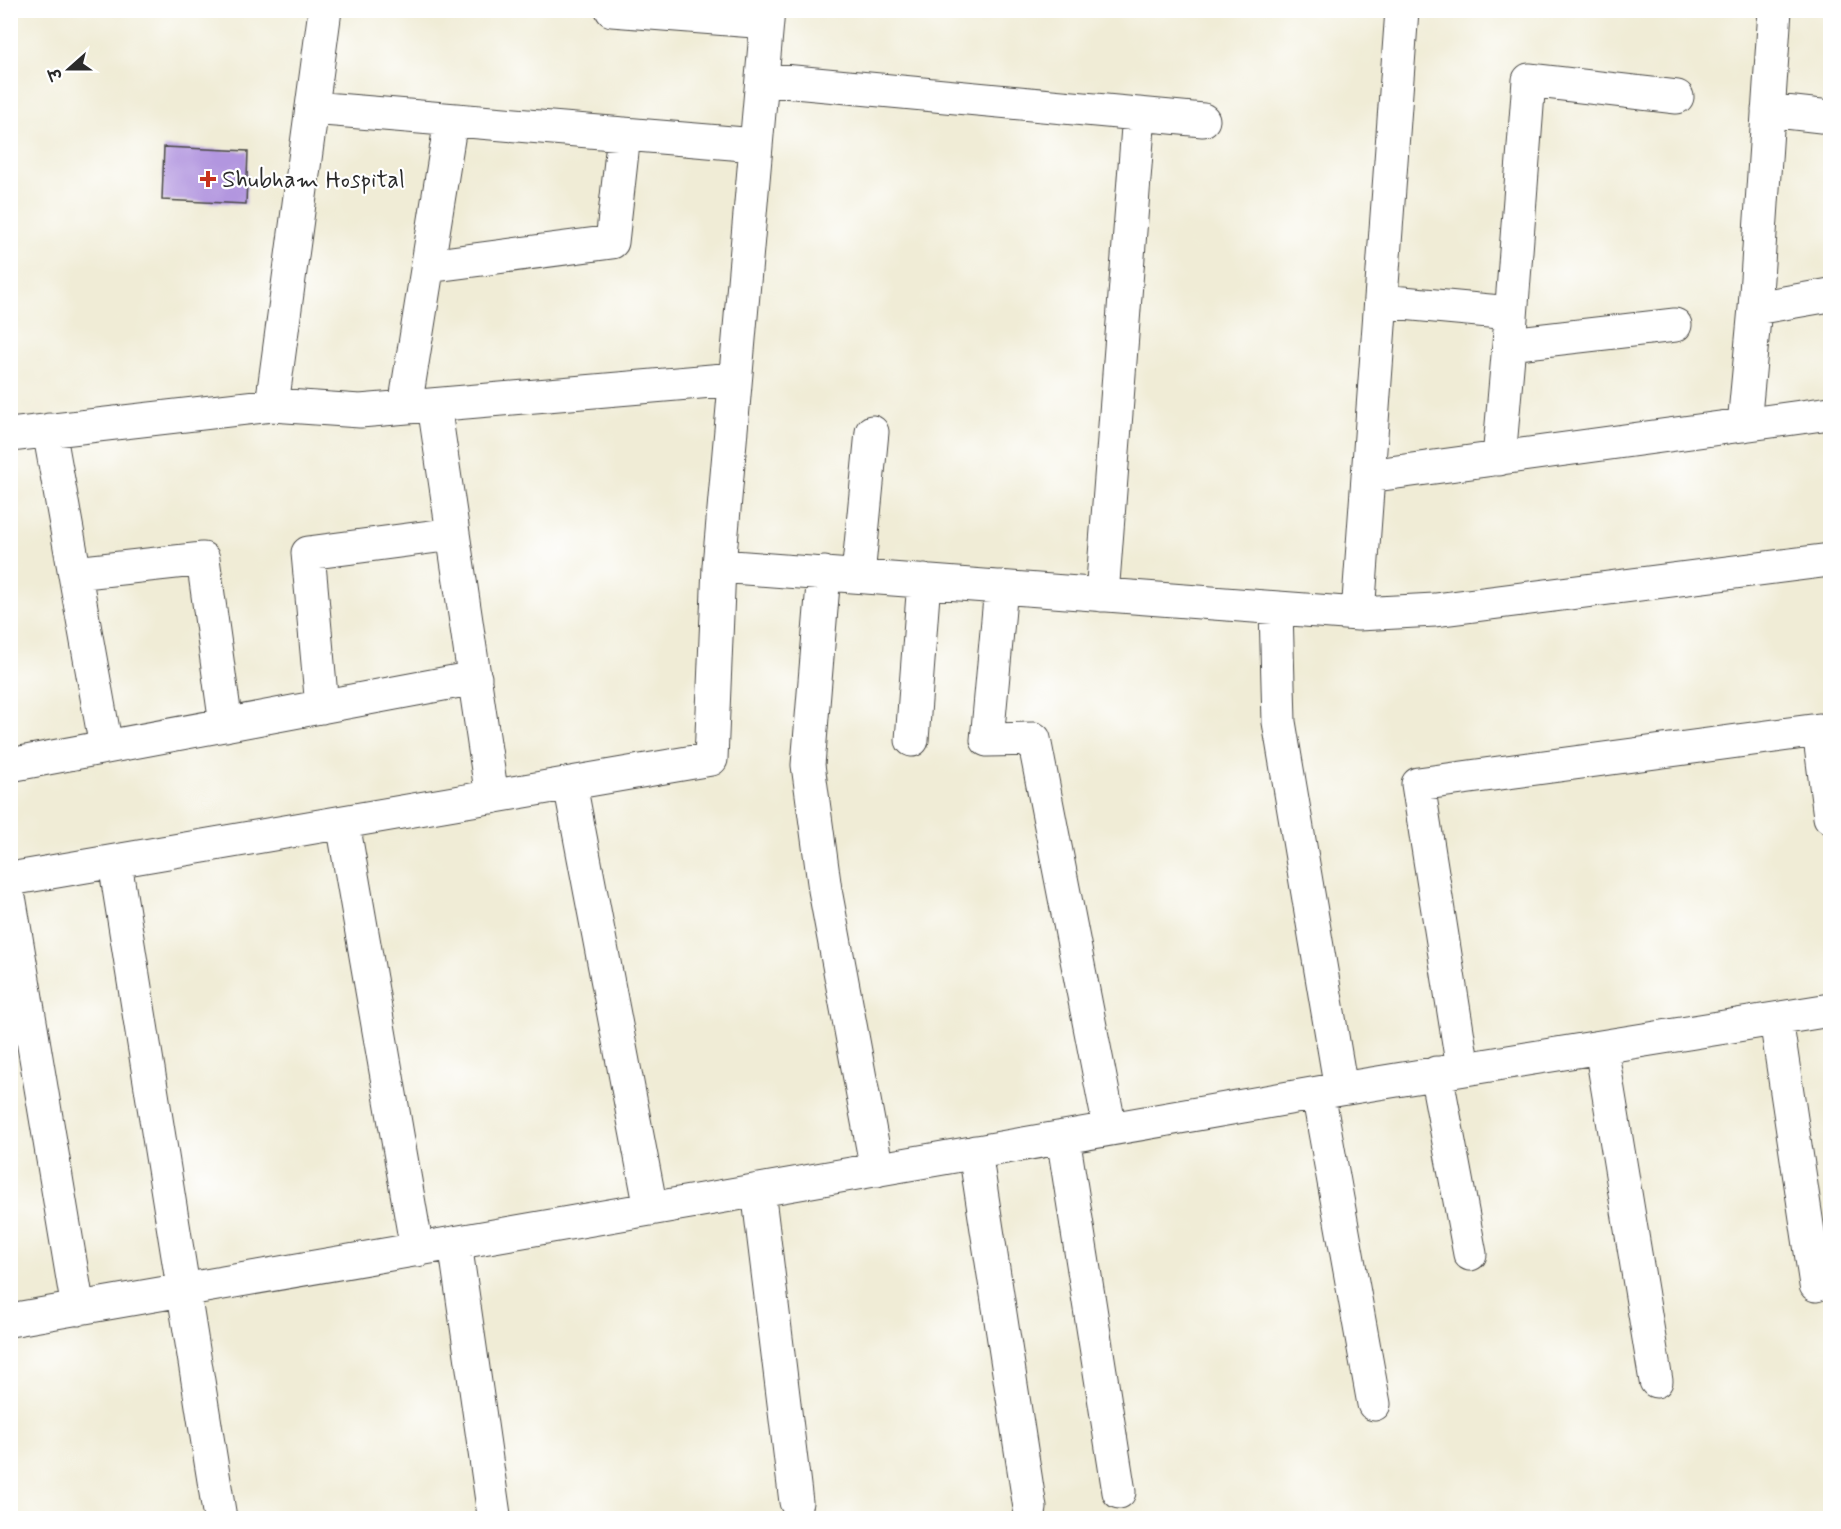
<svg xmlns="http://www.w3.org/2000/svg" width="1841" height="1529" viewBox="0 0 1841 1529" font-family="Mynerve,'Playpen Sans Deva',sans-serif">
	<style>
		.building { fill: #b296df }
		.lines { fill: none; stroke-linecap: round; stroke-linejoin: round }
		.minor-casing { stroke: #494845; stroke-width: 35 }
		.minor { stroke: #fff; stroke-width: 33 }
		.poi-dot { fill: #c8321e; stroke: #fff; stroke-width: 2 }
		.labels { text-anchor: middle; stroke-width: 4.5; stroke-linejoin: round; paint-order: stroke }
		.poi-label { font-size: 24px; fill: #2b2b2b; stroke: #fff; text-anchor: start }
	</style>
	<rect width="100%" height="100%" fill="#fff"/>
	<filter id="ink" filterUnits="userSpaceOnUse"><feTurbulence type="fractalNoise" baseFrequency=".0167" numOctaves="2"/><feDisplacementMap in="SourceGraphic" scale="12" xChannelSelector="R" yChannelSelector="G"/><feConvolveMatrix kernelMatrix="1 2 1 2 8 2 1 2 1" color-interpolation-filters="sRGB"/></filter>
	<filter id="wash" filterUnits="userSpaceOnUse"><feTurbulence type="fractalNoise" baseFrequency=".008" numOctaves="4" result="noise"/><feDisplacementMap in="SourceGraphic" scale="24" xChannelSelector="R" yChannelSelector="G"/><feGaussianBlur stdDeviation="1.35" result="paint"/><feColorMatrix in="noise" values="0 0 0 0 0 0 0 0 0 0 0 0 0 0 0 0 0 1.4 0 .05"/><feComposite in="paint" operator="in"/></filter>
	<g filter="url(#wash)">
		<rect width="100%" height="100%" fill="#f0ecd6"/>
		<g id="blocks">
			<path class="building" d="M164 147 248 151 246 204 162 200Z"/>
		</g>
	</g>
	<g filter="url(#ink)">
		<use href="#blocks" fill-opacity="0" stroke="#494845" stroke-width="1.5"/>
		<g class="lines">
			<defs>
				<path id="minor" d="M612 10 767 22
					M762 79 1203 120
					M312 108 756 145
					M1768 110 1830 117
					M428 266 612 242 624 134
					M1381 301 1511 313
					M1755 308 1830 295
					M1675 325 1509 344 1529 80 1677 97
					M272 405 325 10
					M434 405 492 797
					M405 407 451 120
					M1744 425 1755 308 1775 10
					M49 430 106 747
					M10 435 272 405 360 411 735 379
					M1499 459 1509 344
					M1368 476 1830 413
					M719 566 1358 614 1435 610 1830 560
					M75 573 203 559 226 725
					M824 573 808 765 825 890 877 1170
					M858 576 872 432
					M1001 587 987 740 1034 739 1110 1129
					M1102 595 1139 114
					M1276 609 1279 722 1341 1089
					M1358 614 1402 10
					M322 707 308 553 453 534
					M912 740 924 581
					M10 765 475 678
					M570 784 651 1209
					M343 823 417 1250
					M115 863 220 1518
					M10 879 711 759 719 566 768 10
					M10 902 78 1309
					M1776 1019 1816 1285
					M1601 1047 1656 1381
					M1463 1069 1418 784 1819 730 1830 817
					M1436 1073 1470 1254
					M1318 1093 1374 1404
					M1063 1137 1119 1492
					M975 1152 1030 1508
					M758 1190 796 1502
					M455 1243 494 1515
					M10 1320 1341 1089 1830 1010"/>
			</defs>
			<use href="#minor" class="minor-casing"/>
			<use href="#minor" class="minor"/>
		</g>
	</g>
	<path class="poi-dot" d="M205 170h6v6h6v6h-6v6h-6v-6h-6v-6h6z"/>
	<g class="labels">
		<g class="poi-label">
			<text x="222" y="187">Shubham Hospital</text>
		</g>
	</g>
	<rect width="1841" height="1529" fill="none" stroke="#fff" stroke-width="36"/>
	<g transform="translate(69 69) rotate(249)" stroke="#ffffff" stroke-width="4.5" paint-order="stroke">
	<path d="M0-4.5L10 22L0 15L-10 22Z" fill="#2b2b2b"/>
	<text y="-9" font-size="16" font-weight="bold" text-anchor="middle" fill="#2b2b2b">उ</text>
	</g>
</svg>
